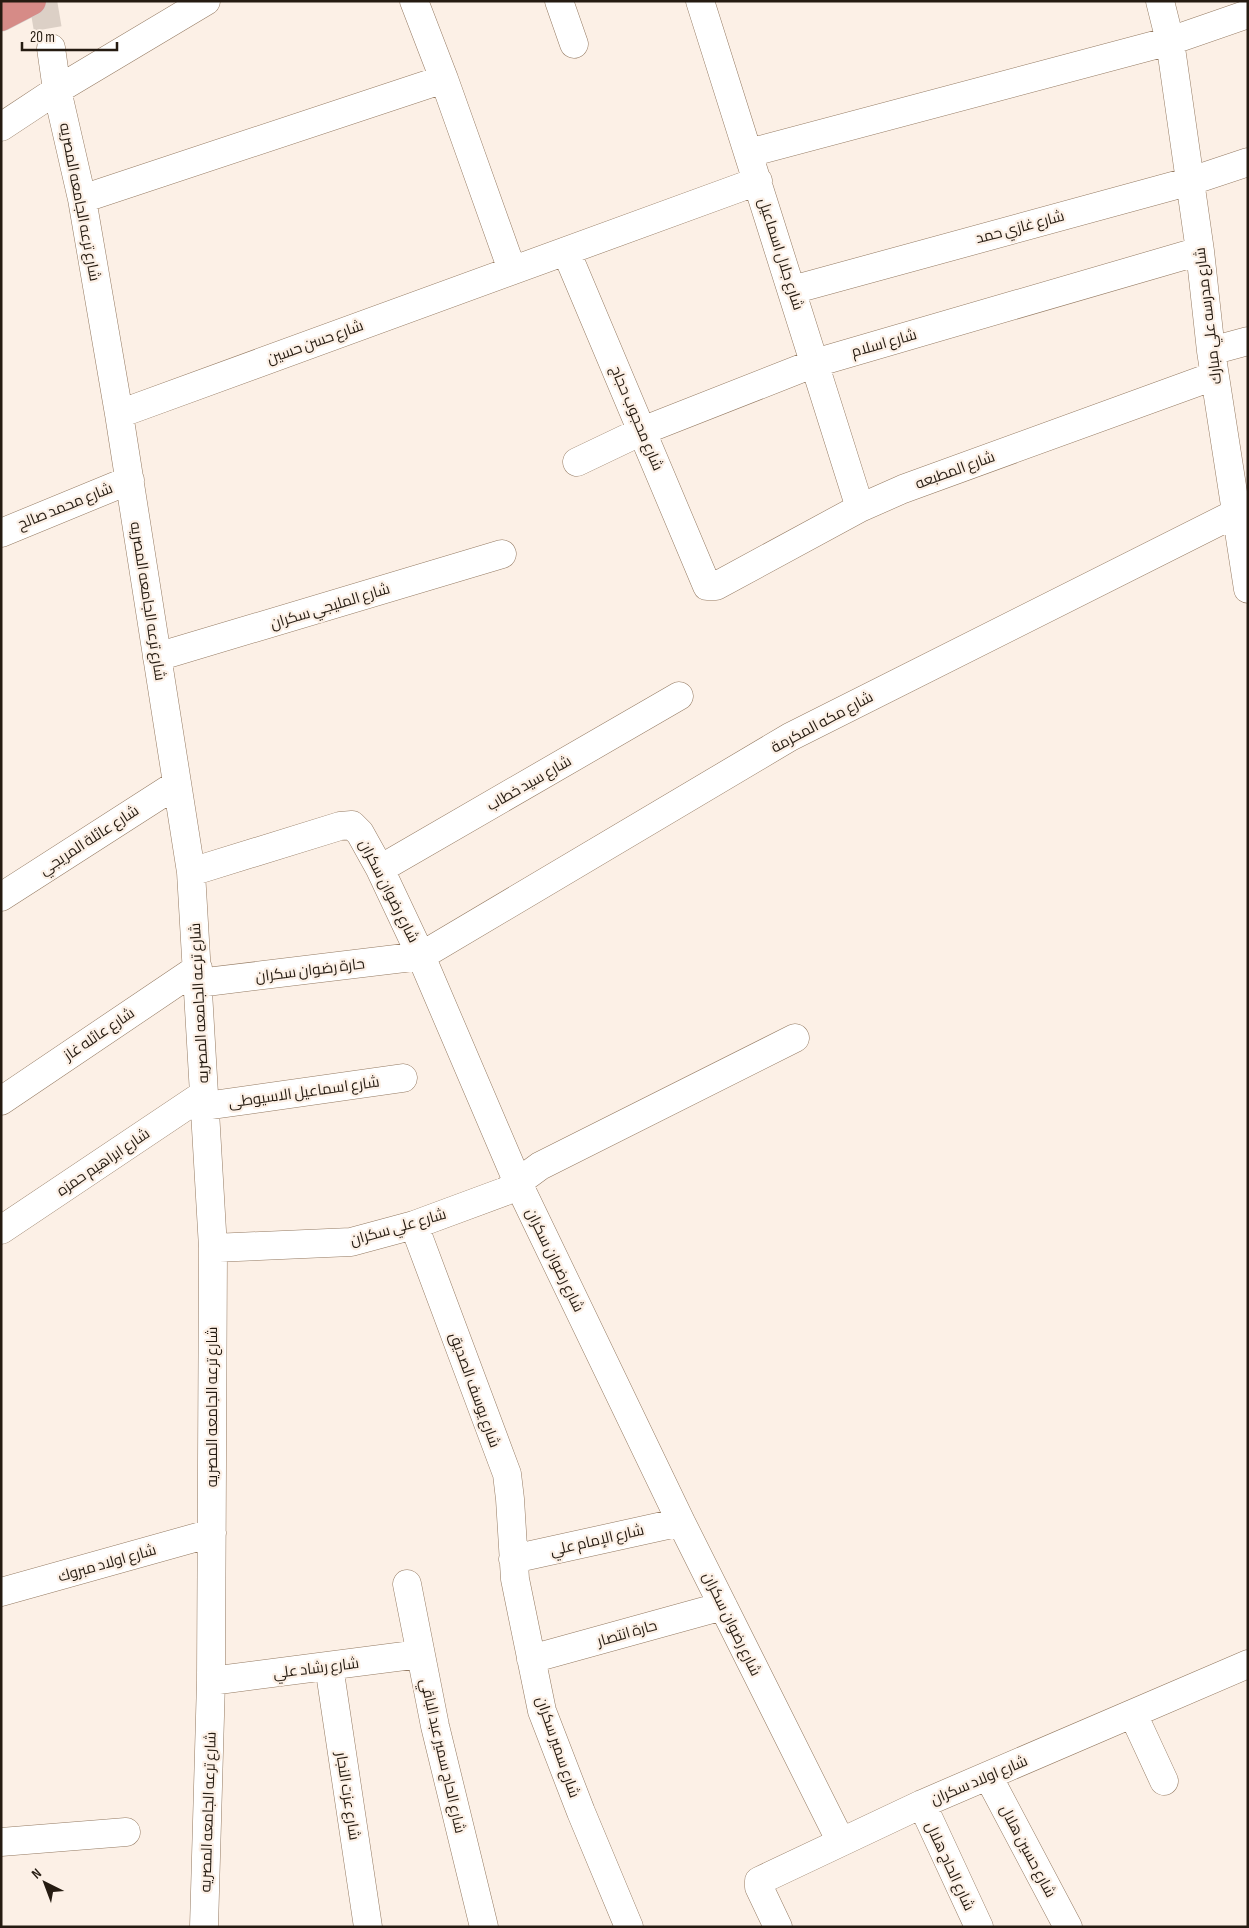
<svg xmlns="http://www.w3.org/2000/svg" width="1249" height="1928" viewBox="0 0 1249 1928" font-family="'Sofia Sans Condensed',Cairo,sans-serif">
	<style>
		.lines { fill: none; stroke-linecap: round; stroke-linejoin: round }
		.minor-tunnel { stroke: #dcd0c6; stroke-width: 28; stroke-dasharray: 28 14; stroke-linecap: butt }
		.minor-casing { stroke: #947a62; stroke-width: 29 }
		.highway-casing { stroke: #d3d1cf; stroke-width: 29 }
		.minor { stroke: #fff; stroke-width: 28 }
		.highway { stroke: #d68b87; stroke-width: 28 }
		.labels { text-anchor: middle; stroke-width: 4.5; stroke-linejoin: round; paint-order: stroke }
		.street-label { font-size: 15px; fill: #251b11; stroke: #fcf0e6 }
	</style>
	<rect width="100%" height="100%" fill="#fcf0e6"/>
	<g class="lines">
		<path class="minor-tunnel" d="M43 1 51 48"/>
		<defs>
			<path id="minor" d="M414 1 444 79 512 270
				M559 1 574 44
				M700 1 860 508
				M1160 1 1170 41 1200 251 1211 351 1248 589
				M51 48 57 90 82 199 119 414 191 872 213 1248 211 1681 204 1927
				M1 127 57 90 206 1
				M749 153 1170 41 1248 14
				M82 199 444 79
				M566 251 707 586H716L860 508 903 489 1214 376
				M792 290 1191 181 1248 162
				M1211 351 1248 341
				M119 414 758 181
				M577 462 642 431 815 363 1200 251
				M1 533 130 480
				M157 657 502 554
				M380 869 679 696
				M191 872 340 826 352 825 360 833 380 869 421 956 518 1183 681 1522 841 1842
				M1 897 177 784
				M198 983 421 956 790 737 1236 513
				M1 1101 198 968
				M205 1106 403 1078
				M414 1225 507 1474 510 1499 515 1579 542 1711 581 1812 629 1927
				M1 1230 204 1094
				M213 1248 351 1242 414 1225 506 1191 540 1166 795 1038
				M513 1559 681 1522
				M407 1584 435 1726 484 1927
				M1 1592 212 1533
				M531 1659 723 1606
				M329 1666 368 1927
				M211 1681 420 1654
				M1133 1714 1164 1781
				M988 1776 1068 1927
				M922 1804 979 1927
				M1 1842 126 1832
				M778 1927 759 1887V1881L922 1804 1248 1664"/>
			<path id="highway" d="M1 17 32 1"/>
		</defs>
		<use href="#minor" class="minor-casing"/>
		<use href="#highway" class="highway-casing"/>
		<use href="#minor" class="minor"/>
		<use href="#highway" class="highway"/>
	</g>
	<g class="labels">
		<g class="street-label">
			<text transform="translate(80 202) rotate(79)" y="5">شارع ترعه الجامعه المصريه</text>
			<text transform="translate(1020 227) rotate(-15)" y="5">شارع غازي حمد</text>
			<text transform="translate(781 254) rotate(72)" y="5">شارع جلال اسماعيل</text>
			<text transform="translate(1208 316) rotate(-97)" y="5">شارع مدرسه علي مبارك</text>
			<text transform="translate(315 342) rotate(-20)" y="5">شارع حسن حسين</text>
			<text transform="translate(884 343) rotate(-16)" y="5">شارع اسلام</text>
			<text transform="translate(637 418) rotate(67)" y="5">شارع محجوب حجاج</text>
			<text transform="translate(955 470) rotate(-20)" y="5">شارع المطبعه</text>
			<text transform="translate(65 506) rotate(-22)" y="5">شارع محمد صالح</text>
			<text transform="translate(148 601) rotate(81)" y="5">شارع ترعه الجامعه المصريه</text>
			<text transform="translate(330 606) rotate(-17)" y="5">شارع المليجي سكران</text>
			<text transform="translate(822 722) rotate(-28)" y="5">شارع مكه المكرمة</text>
			<text transform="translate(529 783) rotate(-30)" y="5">شارع سيد خطاب</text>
			<text transform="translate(89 840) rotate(-33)" y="5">شارع عائلة المريجي</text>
			<text transform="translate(389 891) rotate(63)" y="5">شارع رضوان سكران</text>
			<text transform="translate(310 970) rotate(-7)" y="5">حارة رضوان سكران</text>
			<text transform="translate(199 1003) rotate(-93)" y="5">شارع ترعه الجامعه المصريه</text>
			<text transform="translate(99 1034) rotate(-34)" y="5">شارع عائله غاز</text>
			<text transform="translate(304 1092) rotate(-8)" y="5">شارع اسماعيل الاسيوطى</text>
			<text transform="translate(103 1162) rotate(-34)" y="5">شارع ابراهيم حمزه</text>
			<text transform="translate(398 1227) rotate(-16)" y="5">شارع علي سكران</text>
			<text transform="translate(555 1260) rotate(64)" y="5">شارع رضوان سكران</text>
			<text transform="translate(475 1390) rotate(70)" y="5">شارع يوسف الصديق</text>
			<text transform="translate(212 1407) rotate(-90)" y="5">شارع ترعه الجامعه المصريه</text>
			<text transform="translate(597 1540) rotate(-13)" y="5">شارع الإمام علي</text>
			<text transform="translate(107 1563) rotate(-16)" y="5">شارع اولاد مبروك</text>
			<text transform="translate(732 1624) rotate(64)" y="5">شارع رضوان سكران</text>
			<text transform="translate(627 1633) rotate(-16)" y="5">حارة انتصار</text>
			<text transform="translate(316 1668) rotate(-7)" y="5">شارع رشاد علي</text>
			<text transform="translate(558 1747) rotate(71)" y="5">شارع سمير سكران</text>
			<text transform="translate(443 1756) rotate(77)" y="5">شارع الحاج سمير عبد الباقي</text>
			<text transform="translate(979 1780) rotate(-23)" y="5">شارع اولاد سكران</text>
			<text transform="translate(348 1796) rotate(81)" y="5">شارع عزت النجار</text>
			<text transform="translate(208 1812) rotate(-88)" y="5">شارع ترعه الجامعه المصريه</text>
			<text transform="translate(1028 1851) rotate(62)" y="5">شارع حسين هلال</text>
			<text transform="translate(950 1866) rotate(65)" y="5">شارع الحاج هلال</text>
		</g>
	</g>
	<rect width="1249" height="1928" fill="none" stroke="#251b11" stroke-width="5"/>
	<g transform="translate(45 1883) rotate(318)" stroke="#fcf0e6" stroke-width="4" paint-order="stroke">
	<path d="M0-4L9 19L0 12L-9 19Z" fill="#251b11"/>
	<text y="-8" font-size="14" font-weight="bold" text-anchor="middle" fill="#251b11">N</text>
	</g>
	<path d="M22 42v8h95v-8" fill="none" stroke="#251b11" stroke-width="2.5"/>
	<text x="30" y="42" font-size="15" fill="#251b11" stroke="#fcf0e6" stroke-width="4" paint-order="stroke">20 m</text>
</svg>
